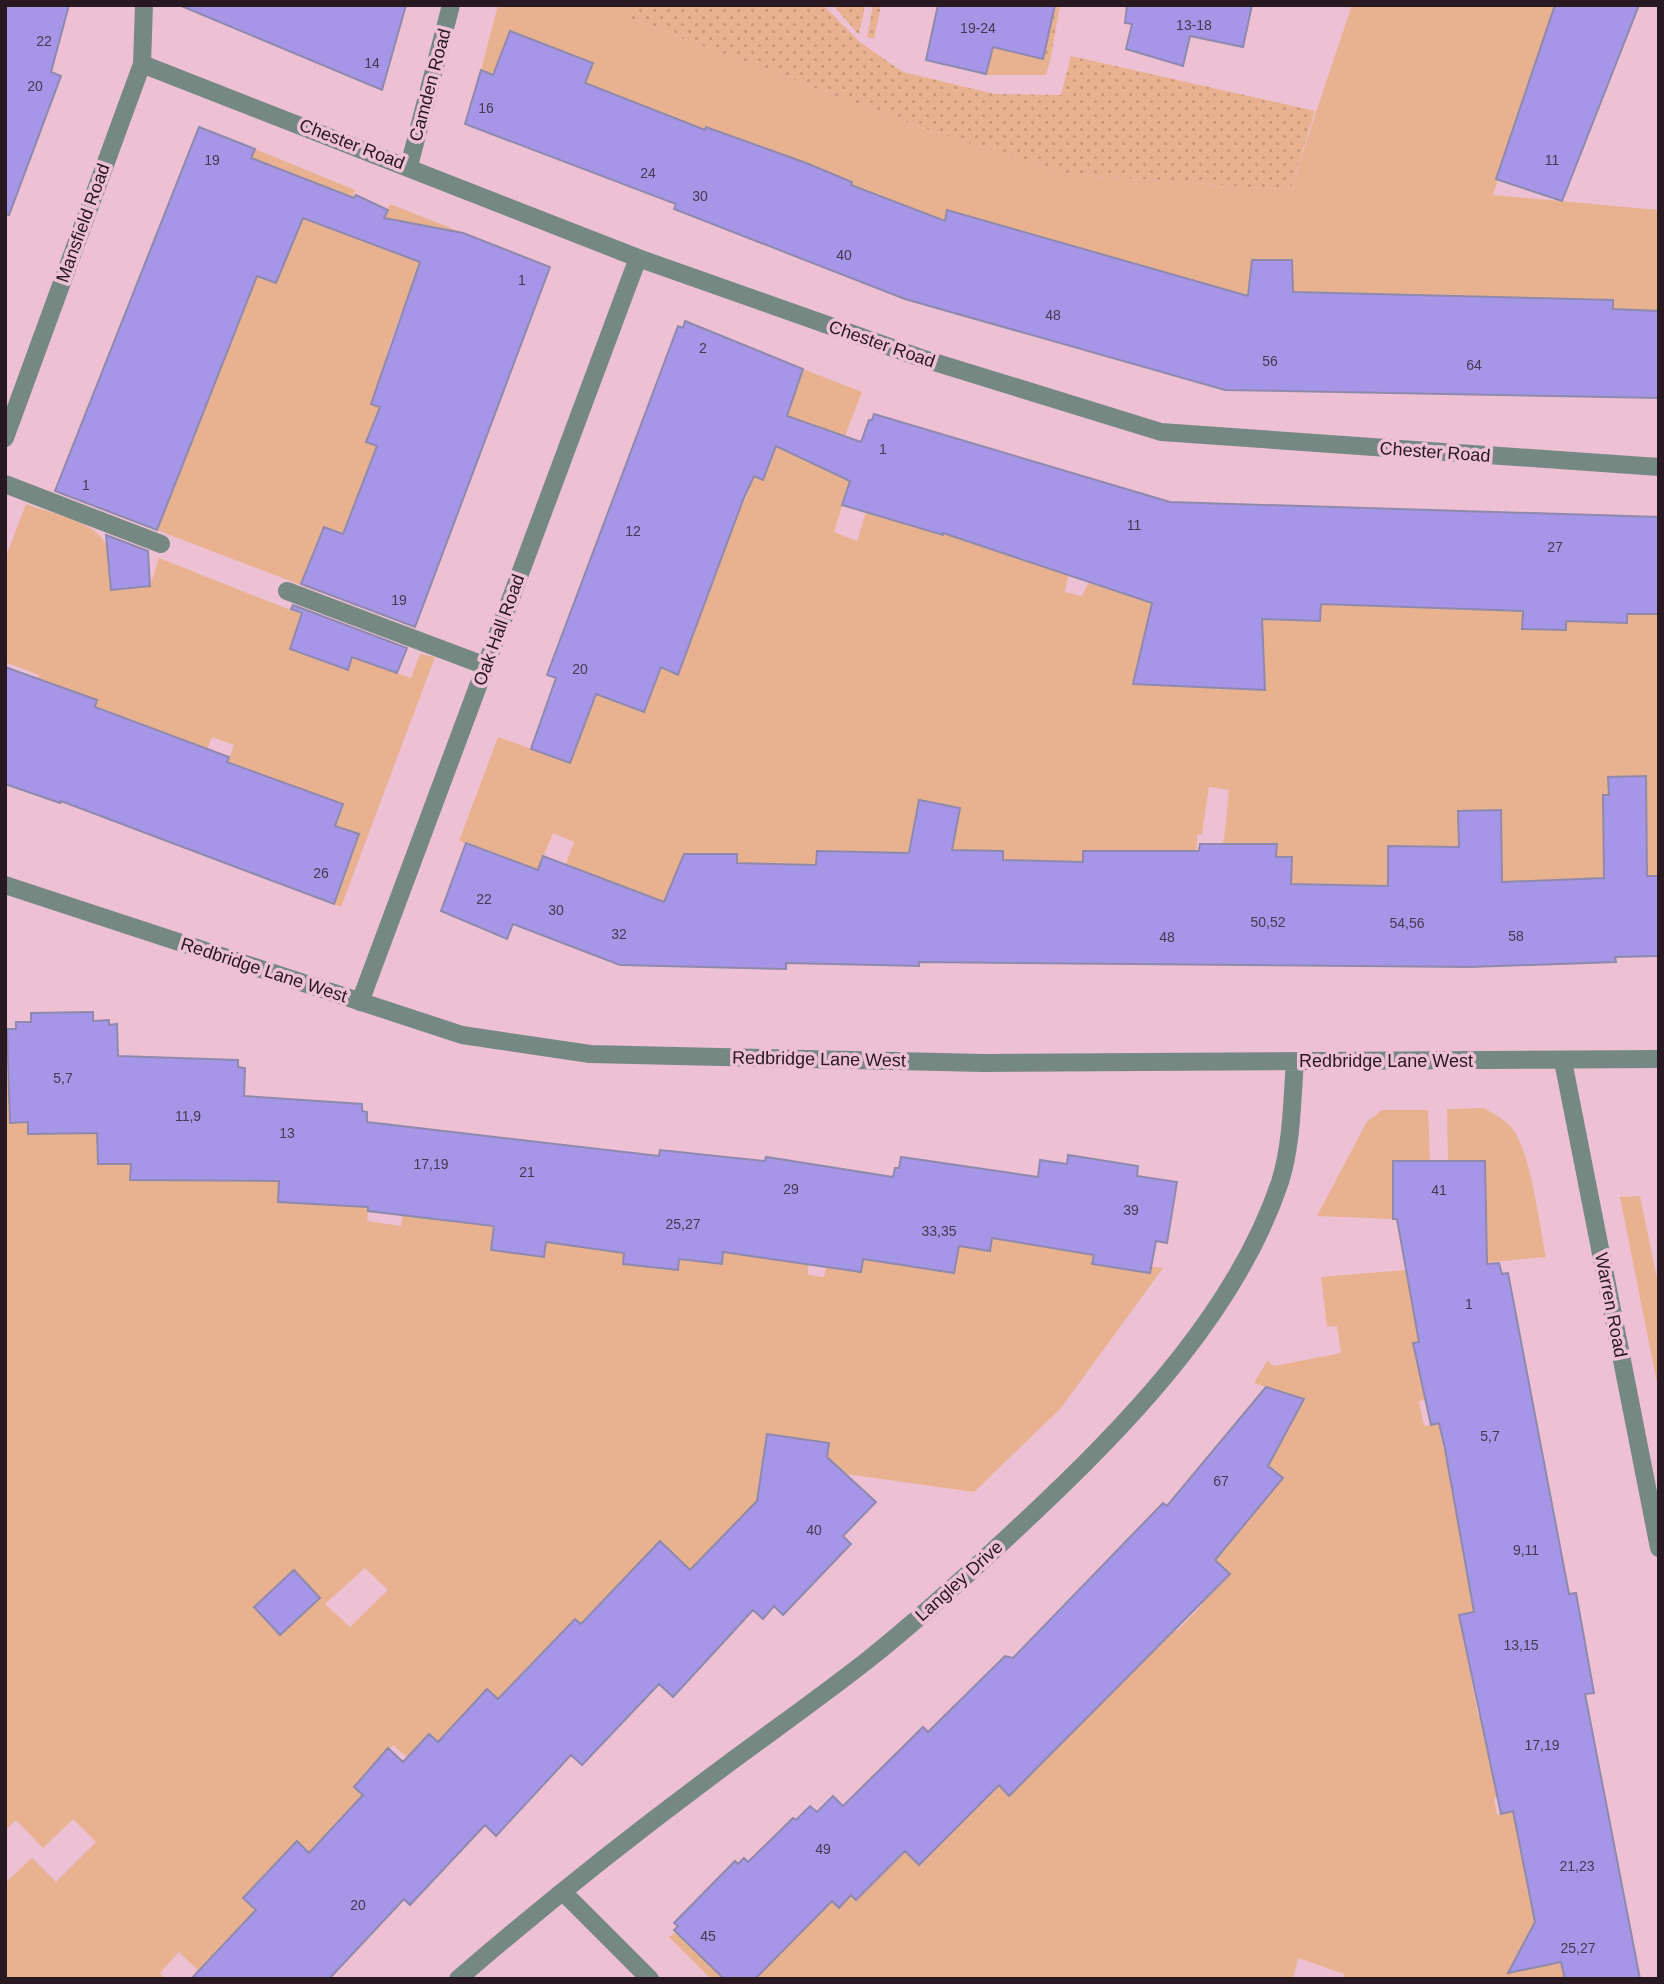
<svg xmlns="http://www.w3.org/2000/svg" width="1664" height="1984" viewBox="0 0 1664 1984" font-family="Arial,sans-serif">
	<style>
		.grass { fill: url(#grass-dots) }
		.green { fill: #e8b291; fill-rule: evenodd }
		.building { fill: #a696e7; stroke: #8f89ae; stroke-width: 2 }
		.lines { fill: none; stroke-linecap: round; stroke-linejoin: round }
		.minor { stroke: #758982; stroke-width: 18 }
		.labels { text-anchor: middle; stroke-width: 7; stroke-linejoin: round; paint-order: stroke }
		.number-label { font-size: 14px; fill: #483851 }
		.street-label { font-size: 18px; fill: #28181f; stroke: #edc1d3 }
	</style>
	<defs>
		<pattern id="grass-dots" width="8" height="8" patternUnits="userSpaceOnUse" patternTransform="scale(1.75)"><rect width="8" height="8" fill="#e8b291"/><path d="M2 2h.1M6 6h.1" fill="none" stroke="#c7987d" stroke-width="1.8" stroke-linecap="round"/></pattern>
	</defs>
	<rect width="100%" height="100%" fill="#edc1d3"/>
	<path class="grass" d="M631 5H823L861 43 903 72 995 94 1061 95 1071 56 1315 111 1290 190 1066 174 919 127 628 18Z
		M833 5H865L859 35Z
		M873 5H881L874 39 867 37Z
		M1055 5H1060L1051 57 1044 55Z"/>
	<path class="green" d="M498 5H631L628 18 919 127 1066 174 1290 190 1352 5H1555L1493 195 1659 210V311L1613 309 1551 299 1293 292 1292 260H1252L1248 296 947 211 944 224 933 216 867 191 841 210 852 182 706 127 699 144 690 124 598 88 581 94 592 62 510 31 493 75 481 70Z
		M993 47 1043 58 1044 55 1051 57 1046 75H985Z
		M255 149 355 190 341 225 382 247 392 219 384 218 390 204 461 232 427 317 403 308 386 355 444 378 380 407 367 442 413 460 408 473 371 460 348 520 382 548 324 527 315 550 324 579 319 592 157 530 256 276 276 282 251 158Z
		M803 369 862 392 831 472 850 481 834 532 857 541 866 512 942 535 947 509 1070 567 1065 592 1082 596 1088 583 1134 597 1157 526 1266 599 1265 619 1319 621 1321 604 1523 610 1522 628 1565 610 1595 622 1626 623 1627 614H1659V876H1645L1608 777 1609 795H1604L1603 878 1502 882 1500 810 1459 811V847L1388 846V886H1291L1292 857H1276V844H1240L1209 883 1224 839 1229 790 1209 787 1202 834 1197 835 1196 887 1136 851H1083V890L1056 861 1003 860V851L950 850 960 808 919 800 907 861 869 852 817 851 816 889 737 863V854H684L664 903 566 864 574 842 553 833 534 879 514 861 459 841 498 737 570 763 596 694 644 712 661 667 679 674 687 653 668 645 716 571 727 544 689 480 745 501 754 476 763 479ZM1169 665 1166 686 1134 684Z
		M26 504C49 513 91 520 104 541 112 553 110 576 111 590L150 586 159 558 303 615 290 649 347 670 352 657 411 678 420 654 435 657 341 907 334 904 359 834 281 806 288 784 228 761 234 745 212 737 205 755 171 735 94 709 97 700 38 678 39 675 5 662V559Z
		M5 1034 10 1123 28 1122V1133H97L131 1163 130 1179 371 1182 367 1221 401 1226 404 1204 447 1220 494 1226 491 1250 544 1257 546 1242 613 1188 678 1270 679 1259 722 1263 723 1248 793 1236 789 1262 808 1265V1275L824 1277 826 1266 861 1271 864 1251 881 1262 954 1273 959 1246 990 1251 996 1215 1094 1255 1092 1264 1149 1273 1151 1267 1163 1268 1061 1408 974 1492 846 1474 830 1492 733 1526 711 1549 750 1586 694 1574 659 1541 596 1608 615 1657 575 1619 498 1699 487 1689 470 1708 458 1761 429 1734 408 1758 393 1745 354 1787 383 1813 309 1853 298 1842 244 1898 255 1910 215 1954 207 1979 179 1952 160 1973 165 1979H5V1880L7 1881 32 1858 56 1882 96 1842 73 1819 43 1848 16 1820 5 1830ZM767 1434 828 1443 826 1470 763 1462ZM365 1568 388 1590 350 1627 325 1604ZM293 1571 280 1634 254 1606Z
		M1484 1108C1495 1115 1507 1120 1514 1131 1532 1158 1539 1224 1546 1257L1406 1270 1419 1342 1413 1344 1426 1400 1419 1401 1424 1426 1439 1423 1443 1449 1463 1445 1477 1611 1459 1615 1478 1715 1537 1790 1494 1798 1497 1815 1526 1809 1531 1829 1517 1832 1522 1858 1533 1856 1537 1928 1531 1968 1561 1962 1565 1979H1344V1974L1298 1958 1293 1979H757L774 1843 839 1907 957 1787 977 1807 999 1785 1010 1795 1043 1762 1157 1613 1177 1631 1202 1605 1183 1587 1199 1570 1217 1588 1230 1574 1212 1557 1207 1511 1236 1535 1283 1478 1268 1466 1304 1400 1254 1383 1267 1361 1274 1366 1341 1353 1337 1326 1327 1327 1321 1277 1406 1270V1219L1485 1161H1448L1447 1109Z
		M1382 1110H1428L1430 1160 1393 1161V1219L1317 1216 1366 1123Z
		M1640 1196 1659 1288V1393L1620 1197Z
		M676 1932 724 1979H711L669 1937Z"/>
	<path class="building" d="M5 5H69L51 72 61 76 9 215 5 214Z
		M179 5H406L382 90Z
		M938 5H1055L1043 59 993 47 986 74 926 60Z
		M1127 5H1252L1243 47 1190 36 1183 66 1126 49 1132 24 1125 23Z
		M1555 5H1639L1562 201 1496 179Z
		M510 31 593 63 585 83 705 130 706 127 806 163 852 182 851 185 945 221 947 210 1248 296 1252 260H1292L1293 292 1613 300V309L1659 311V398L1225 390 905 299 674 209 676 204 465 124 481 70 493 75Z
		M199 127 255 149 251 158 354 198 356 195 388 210 384 218 463 233 550 267 415 627 301 584 324 527 343 534 377 446 366 442 380 407 371 404 420 262 303 218 276 283 257 276 157 530 55 491Z
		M685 321 803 369 787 416 861 442 869 420H872L874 414 1170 502 1659 517V614H1627V623L1566 621V630L1522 629 1523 611 1321 604 1320 621 1262 619 1265 690 1133 684 1152 603 943 533V535L842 505 850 481 776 446 763 480 754 476 743 500 678 675 661 667 644 712 596 694 570 763 531 749 556 678 547 675 678 326 683 328Z
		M106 535 148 551 150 586 111 590Z
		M293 605 407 648 397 673 352 657 348 670 290 649 302 613 291 609Z
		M5 667 97 700 95 707 229 757 227 762 343 804 335 826 359 834 334 904 61 801 60 803 5 784Z
		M1646 776 1647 876H1659V956L1615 957 1616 962 1470 967 919 962V966L786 963V969L620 965 513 924 507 939 441 911 466 843 538 870 543 856 664 902 684 854H737V863L816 865 817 851 909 853 919 800 960 808 952 850 1003 851V860L1083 862V851H1199L1200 844H1277L1276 857H1292L1291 884 1388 886V846L1459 847 1458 811 1501 810 1502 882 1604 878 1603 795H1609L1608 777Z
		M93 1012V1021L109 1020V1025L117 1024 118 1056 238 1060V1067L245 1068 244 1096 362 1104V1111L367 1112V1122L659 1156 660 1150 765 1161 766 1157 893 1177 895 1168H899L901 1157 1038 1177 1040 1160 1067 1164 1068 1155 1138 1166 1137 1176 1177 1182 1167 1243 1156 1241 1150 1273 1092 1264 1094 1255 992 1238 990 1251 959 1246 954 1273 863 1259 861 1272 723 1252 722 1264 679 1259 678 1270 623 1264 624 1253 546 1242 544 1257 491 1250 494 1226 368 1211V1207L278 1202 279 1181 130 1180 131 1164H98L97 1133 28 1134V1122L10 1123 7 1029H16V1022H31V1013Z
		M1393 1161H1485L1487 1264 1499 1263 1502 1274 1508 1273 1569 1594 1576 1593 1594 1693 1585 1694 1640 1979H1565L1561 1962 1508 1973 1535 1922 1513 1811 1501 1814 1459 1615 1474 1612 1445 1449 1439 1423 1431 1425 1413 1343 1419 1342 1397 1219H1393Z
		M1266 1387 1304 1399 1268 1466 1283 1478 1215 1560 1230 1574 1009 1796 999 1785 919 1865 905 1851 856 1900 851 1895 839 1908 832 1901 755 1979H724L674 1930 678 1926 674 1923 735 1861 738 1864 744 1858 748 1862 793 1818 796 1820 810 1806 817 1812 833 1796 843 1806 923 1727 928 1732 1005 1656 1013 1658 1163 1503 1167 1506Z
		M767 1434 829 1443 827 1457 876 1502 843 1536 851 1544 783 1615 774 1606 763 1619 753 1610 673 1697 659 1684 582 1765 571 1755 496 1836 485 1825 410 1905 404 1899 329 1979H191L256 1910 243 1898 297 1841 309 1853 363 1795 354 1787 388 1748 403 1762 429 1734 438 1742 487 1689 498 1699 575 1619 581 1624 660 1541 690 1570 757 1501Z
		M294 1570 320 1598 280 1635 254 1607Z"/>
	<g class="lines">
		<path class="minor" d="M142 64 638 258 921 358 1161 432 1659 467
			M409 166 451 5
			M5 438 142 64 144 5
			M5 484 161 544
			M287 591 486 666
			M5 885 462 1035 590 1054 984 1063 1659 1059
			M360 1002 638 258
			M1563 1061 1659 1548
			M563 1892 650 1979
			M458 1979C539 1909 623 1842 709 1778 762 1738 817 1700 869 1659 929 1611 986 1558 1042 1505 1136 1416 1238 1307 1280 1182 1292 1144 1292 1100 1295 1061"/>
	</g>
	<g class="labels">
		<g class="number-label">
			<text x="1194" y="30">13-18</text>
			<text x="978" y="33">19-24</text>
			<text x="44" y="46">22</text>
			<text x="372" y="68">14</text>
			<text x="35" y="91">20</text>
			<text x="486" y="113">16</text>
			<text x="212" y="165">19</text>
			<text x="1552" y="165">11</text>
			<text x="648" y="178">24</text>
			<text x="700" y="201">30</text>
			<text x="844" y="260">40</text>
			<text x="522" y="285">1</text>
			<text x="1053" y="320">48</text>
			<text x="703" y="353">2</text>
			<text x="1270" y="366">56</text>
			<text x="1474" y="370">64</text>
			<text x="883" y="454">1</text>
			<text x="86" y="490">1</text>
			<text x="1134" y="530">11</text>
			<text x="633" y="536">12</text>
			<text x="1555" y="552">27</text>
			<text x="399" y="605">19</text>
			<text x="580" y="674">20</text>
			<text x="321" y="878">26</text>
			<text x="484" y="904">22</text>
			<text x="556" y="915">30</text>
			<text x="1268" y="927">50,52</text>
			<text x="1407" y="928">54,56</text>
			<text x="619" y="939">32</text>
			<text x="1516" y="941">58</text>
			<text x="1167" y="942">48</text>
			<text x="63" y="1083">5,7</text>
			<text x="188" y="1121">11,9</text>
			<text x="287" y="1138">13</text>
			<text x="431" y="1169">17,19</text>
			<text x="527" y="1177">21</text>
			<text x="791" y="1194">29</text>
			<text x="1439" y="1195">41</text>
			<text x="1131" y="1215">39</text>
			<text x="683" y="1229">25,27</text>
			<text x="939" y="1236">33,35</text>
			<text x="1469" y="1309">1</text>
			<text x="1490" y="1441">5,7</text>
			<text x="1221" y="1486">67</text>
			<text x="814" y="1535">40</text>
			<text x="1526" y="1555">9,11</text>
			<text x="1521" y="1650">13,15</text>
			<text x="1542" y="1750">17,19</text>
			<text x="823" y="1854">49</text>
			<text x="1577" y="1871">21,23</text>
			<text x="358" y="1910">20</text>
			<text x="708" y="1941">45</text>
			<text x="1578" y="1953">25,27</text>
		</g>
		<g class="street-label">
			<text transform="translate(430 85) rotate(-75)" y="6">Camden Road</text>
			<text transform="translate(352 144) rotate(21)" y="6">Chester Road</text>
			<text transform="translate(83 223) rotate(-70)" y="6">Mansfield Road</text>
			<text transform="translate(882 344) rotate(19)" y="6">Chester Road</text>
			<text transform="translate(1435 452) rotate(4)" y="6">Chester Road</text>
			<text transform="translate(499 630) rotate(-70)" y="6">Oak Hall Road</text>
			<text transform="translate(264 970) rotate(18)" y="6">Redbridge Lane West</text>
			<text transform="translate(819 1059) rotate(1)" y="6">Redbridge Lane West</text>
			<text x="1386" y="1067">Redbridge Lane West</text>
			<text transform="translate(1611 1305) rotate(79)" y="6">Warren Road</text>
			<text transform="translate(959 1581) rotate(-42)" y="6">Langley Drive</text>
		</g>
	</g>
	<rect width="1664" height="1984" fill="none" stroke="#28181f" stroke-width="14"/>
</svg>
